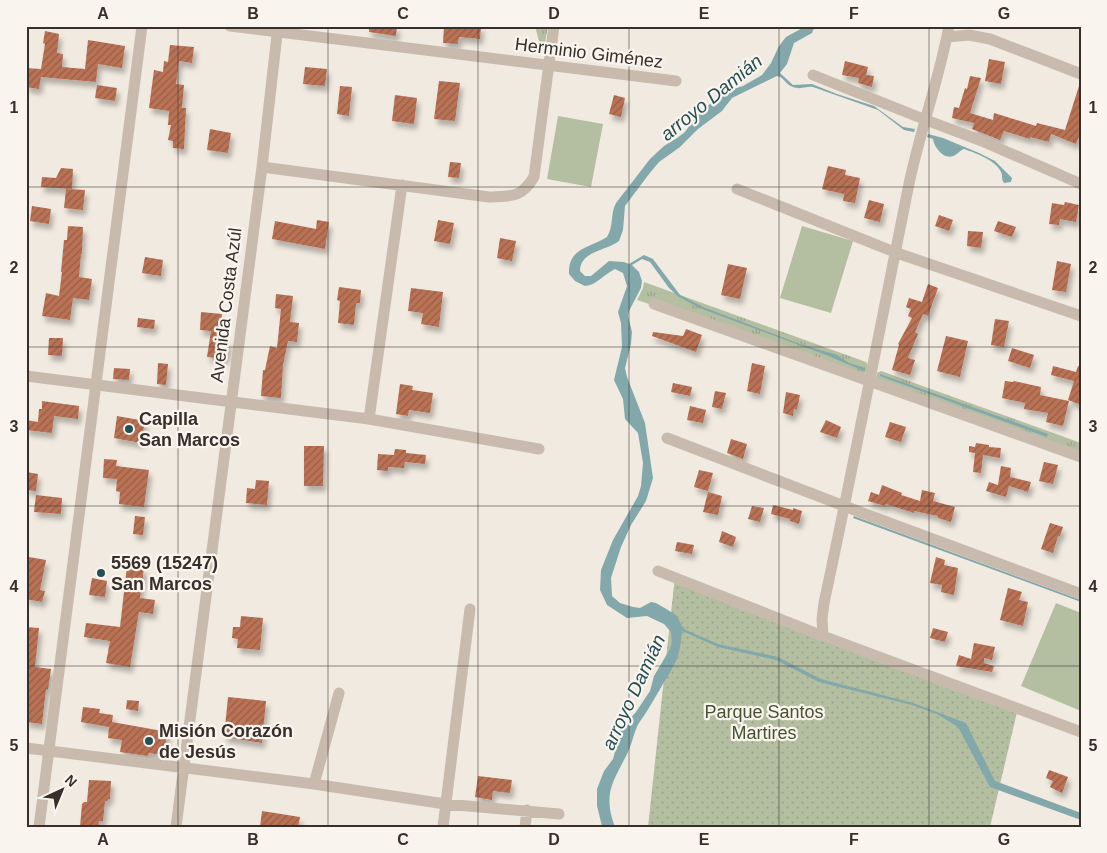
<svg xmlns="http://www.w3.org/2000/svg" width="1107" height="853" viewBox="0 0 1107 853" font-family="Helvetica,sans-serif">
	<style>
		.grass { fill: url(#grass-tufts) }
		.park { fill: url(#park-dots) }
		.garden { fill: #b4bfa1 }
		.water { fill: #82a8ab }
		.building { fill: url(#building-hatch); filter: url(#shadow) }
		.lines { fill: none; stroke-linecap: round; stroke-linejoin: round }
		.minor { stroke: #c8bbad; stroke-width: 11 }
		.grid { fill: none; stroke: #372f2b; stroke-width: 1; stroke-opacity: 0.55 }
		.poi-dot { fill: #245055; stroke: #f9f4ed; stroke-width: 2 }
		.labels { text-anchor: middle; stroke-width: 4.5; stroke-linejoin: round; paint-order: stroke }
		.street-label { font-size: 18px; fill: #372f2b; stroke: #f9f4ed }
		.poi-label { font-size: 18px; font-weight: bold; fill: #372f2b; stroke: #f9f4ed; text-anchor: start }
		.park-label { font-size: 18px; fill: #455331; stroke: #f9f4ed }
		.water-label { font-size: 19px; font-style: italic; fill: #245055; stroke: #f9f4ed }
		.neatline { fill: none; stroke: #372f2b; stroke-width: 2 }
		.grid-label { font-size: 16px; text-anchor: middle; font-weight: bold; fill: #372f2b }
	</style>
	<defs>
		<pattern id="grass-tufts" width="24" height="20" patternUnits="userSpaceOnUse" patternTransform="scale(1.25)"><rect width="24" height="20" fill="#b4bfa1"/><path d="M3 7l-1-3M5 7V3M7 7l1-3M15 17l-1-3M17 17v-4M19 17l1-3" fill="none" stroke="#9ba48b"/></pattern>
		<pattern id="park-dots" width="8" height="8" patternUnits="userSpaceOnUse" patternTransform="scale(1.25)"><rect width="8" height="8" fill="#b4bfa1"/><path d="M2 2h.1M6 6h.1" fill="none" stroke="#9ba48b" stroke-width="1.8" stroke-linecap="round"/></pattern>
		<pattern id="building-hatch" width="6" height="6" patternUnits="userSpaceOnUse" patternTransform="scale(1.25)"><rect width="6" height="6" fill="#ba7255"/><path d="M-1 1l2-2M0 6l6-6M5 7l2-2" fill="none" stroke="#985e47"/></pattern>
		<filter id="shadow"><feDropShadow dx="3" dy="5.5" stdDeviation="2.5" flood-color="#0004"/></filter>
	</defs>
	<rect width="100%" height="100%" fill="#f1eae0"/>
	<path class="grass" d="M535 26H548L543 54 542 53Z
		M644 282 866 362 868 365 865 374 637 300 643 288Z
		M881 371 1081 443V453L876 378 877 373Z"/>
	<path class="park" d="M675 576 1018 708 990 827H648Z"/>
	<path class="garden" d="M558 116 603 124 591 187 547 179Z
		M802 226 853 241 831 313 780 298Z
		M1056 603 1081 613V711L1021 686Z"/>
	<path class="water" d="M806 26H815L812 33 794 43 787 64 780 73 793 85 812 84 837 94 874 106 903 127 915 129 914 132 904 130 878 110 813 87C806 86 800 90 793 87 786 85 784 77 777 76L732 98 722 111 698 129 680 147 659 162 649 174 625 206 623 230 619 241C606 251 580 251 580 271L585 276H591L609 261 624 262 629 264 644 255 653 259 680 295 703 307 800 344 837 355 849 363 865 368 864 371 826 355 702 309 679 297 669 288 650 262 642 259 632 265 639 272 642 281 641 288 629 311 628 316 632 332 631 344 625 368 627 377 645 423 653 478 646 501 631 525 621 547 611 578 612 596 620 603 633 607 640 608 651 602 656 603 668 610 677 616 682 626 686 630 718 644 778 657 821 679 913 703 966 723 995 781 1081 813V820L990 787 958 727 937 714 912 705 819 682 776 660 718 647 682 631C681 641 680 652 676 661 671 672 664 681 659 691 653 701 648 710 641 720 634 729 633 742 628 752 614 781 602 792 615 827L602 826 597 806V789L604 771 613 759 616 748V731L620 726 626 723 636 712 650 691 654 676 670 649 672 642 671 632 664 624 647 616 627 618 607 605 600 590 601 570 613 540 638 496 641 486 643 463 638 433 625 419 623 399 614 380 622 347 621 323 618 312 627 286 623 273 615 269C604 274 597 285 585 286L575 281 569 274C568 247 591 248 607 237 614 226 610 214 616 203L650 159 664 146 677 138 685 132 696 116 717 98 729 90 743 86 762 75 771 63 779 46 786 37Z
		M928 134 943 138 979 153 995 161 1012 178 1011 182 1004 183C1001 179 1003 176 1001 172 996 160 975 153 964 149 959 151 957 155 953 156 944 160 934 147 933 139L927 137Z
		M880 374 1048 434 1047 437 880 376Z
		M854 516 1081 600V602L853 518Z"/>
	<path class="building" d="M369 26H397L396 36 369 32Z
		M444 26H481L480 39 459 37 458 44 443 43Z
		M45 31 59 34 57 53 63 54 62 67 85 69 88 40 125 46 122 68 98 64 96 82 41 77 39 89 26 87V68L41 69 45 44 43 43Z
		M170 45 194 47 192 63 179 61 176 84 184 85 182 108H186L184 149 173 148V141L168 140 171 125H168L169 111 149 108 154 70 163 72 164 61 168 62Z
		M989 59 1005 62 1001 84 985 81Z
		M845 61 868 67 866 75 874 76 872 87 858 83 859 78 842 75Z
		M305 67 327 69 325 86 303 84Z
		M970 76 981 78 970 113 993 120 994 113 1036 126 1037 123 1065 130 1079 86H1081V131L1076 144 1051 134 1049 142 1030 137V139L1004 131 1000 140 972 129 974 123 952 118 954 107 959 108 965 88 967 89Z
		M439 81 460 83 455 121 434 119Z
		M97 85 117 88 115 101 95 98Z
		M340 86 352 87 349 116 337 114Z
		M395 95 417 98 414 124 392 121Z
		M614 95 625 98 621 117 609 114Z
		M210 129 231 133 228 153 207 150Z
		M450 162 461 163 459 178 448 177Z
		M828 166 846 170 845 175 860 178 855 203 843 201 844 194 822 189Z
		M61 168 73 169 72 189 41 187 42 177 56 178Z
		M66 189 85 190 83 210 64 208Z
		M869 200 884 204 880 222 864 218Z
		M1065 202 1079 205 1076 222 1060 219 1059 225 1049 224 1052 203 1064 205Z
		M32 206 51 209 49 224 30 221Z
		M939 215 953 220 949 231 935 226Z
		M317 220 329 222 325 249 272 239 275 221 316 229Z
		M438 220 454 223 450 244 434 241Z
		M998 221 1016 227 1012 237 994 231Z
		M68 226 83 227 82 254H81L79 277 92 279 89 300 73 298 70 320 42 316 46 293 59 296 62 272H61L64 240H67Z
		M968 231 983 232 981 248 967 246Z
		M500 238 516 241 512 261 497 258Z
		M145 257 163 260 161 276 142 273Z
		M1057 261 1071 264 1066 292 1052 290Z
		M728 264 747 268 740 299 721 295Z
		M928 284 938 288 928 316 923 314 915 332 918 334 908 358 915 360 910 375 892 370 899 345 898 344 912 318 908 316 911 309 906 307 909 298 922 302Z
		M339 287 361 290 360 303H356L354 325 338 323 340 301 337 300Z
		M411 288 443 292 439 327 421 324 423 313 408 311Z
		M276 294 293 296 290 322 299 323 297 342 288 341 283 365 281 398 261 396 263 370H265L270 346 277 348 281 309 275 308Z
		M201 312 222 314 220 340 229 342 226 359 207 357 211 331 200 330Z
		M138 318 155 320 154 329 137 327Z
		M995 319 1009 321 1004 347 991 345Z
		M686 329 702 335 696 352 652 336 653 332 683 336Z
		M946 336 968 341 960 377 937 371Z
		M49 338H63L62 356 48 355Z
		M1012 348 1034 355 1030 368 1008 361Z
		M158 363 168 364 166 385 157 384Z
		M752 363 765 366 760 394 747 391Z
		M1053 366 1076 372 1078 366H1081V405L1068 400 1074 381 1051 375Z
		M114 368 130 369 129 380 113 379Z
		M1005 381 1013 382 1014 381 1041 387 1040 395 1069 401 1063 426 1046 422 1048 413 1024 409 1025 403 1002 398Z
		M673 383 692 387 690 396 671 392Z
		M400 384 413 386 412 390 433 393 430 413 409 410 408 416 396 414Z
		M715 391 726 393 722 409 712 407Z
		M786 392 800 395 797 410 794 409 793 416 783 413Z
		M42 401 79 406 78 419 54 416 52 433 26 430V420L38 422 39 409H42Z
		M690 406 706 410 703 423 687 420Z
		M117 416 145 421 141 443 114 438Z
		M826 420 841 427 837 438 820 432Z
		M890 422 906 427 901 442 885 437Z
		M731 439 747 444 743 459 727 453Z
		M976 443 989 445V447L1001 448 1000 458 983 455 981 473 973 472 975 453 969 452V446L975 447Z
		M304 446H324L323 486H304Z
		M395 449 406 450V453L426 455 425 464 405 462 404 468 388 467V471L377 470 378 454 394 455Z
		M104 459 117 460 116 466 149 470 144 507 119 504 120 492 116 491 117 479 103 478Z
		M1044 462 1058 465 1053 484 1039 481Z
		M1001 466 1011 468 1010 477 1031 482 1028 492 1009 486 1006 497 986 491 989 482 998 485Z
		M699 470 713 473 708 491 694 487Z
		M26 472 38 474 36 491 26 490Z
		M256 480 269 481 267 505 246 503 247 488 255 489Z
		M882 485 902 493 901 495 920 501 922 490 935 493 933 501 955 507 951 522 938 518V516L914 511V513L886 504 885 506 868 501 871 492 879 495Z
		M708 492 722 496 718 515 703 512Z
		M36 495 62 498 61 514 34 512Z
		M773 505 793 510V508L802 511 799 524 790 521V519L771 514Z
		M752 506 764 508 760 522 748 519Z
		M135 516 145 517 143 535 133 534Z
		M1050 523 1063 527 1060 536H1058L1053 553 1041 549Z
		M722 531 736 537 733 547 719 542Z
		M677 542 694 545 692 554 675 551Z
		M29 557 46 560 40 590 45 591 42 602 26 599V570Z
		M936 557 945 560 944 565 958 568 954 595 941 592 942 585 930 583Z
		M127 566 144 568 140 598 155 600 153 614 139 612 130 667 106 663 110 641 84 637 86 623 120 627Z
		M92 578 107 581 105 597 89 595Z
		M1008 588 1022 592 1019 600 1028 602 1023 626 1000 620Z
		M241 616 263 618 260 650 237 648 238 639 232 638 233 627H240Z
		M26 627 39 628 35 667 51 669 48 690 46 689 42 724 26 722Z
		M933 628 948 632 945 642 930 638Z
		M974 643 995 647 992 660 984 658V663L994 666 992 672 956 666 959 655 971 659Z
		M228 697 266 701 262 743 224 737Z
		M127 700 139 701 138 711 126 709Z
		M83 707 100 709 99 713 113 715 112 722 168 732 163 755 149 753 148 756 120 752 122 740 108 738 109 727 81 722Z
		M1049 770 1068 777 1062 793 1050 787 1053 781 1046 778Z
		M478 776 512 780 510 793 493 791 492 800 475 797Z
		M89 780 111 781 110 799H108L107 801H105L103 821H99L98 827H80L82 804 84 802H87Z
		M262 811 300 817 298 827H260Z"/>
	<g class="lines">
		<path class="minor" d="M230 26 676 81
			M947 37 969 35 990 39 1081 74
			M813 75 926 120 982 141 1081 184
			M262 167 489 197C512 196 521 198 534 177L554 26
			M737 189 897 253 1081 316
			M654 304 1081 457
			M26 376 369 419 539 449
			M369 419 402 185
			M667 438 844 506 1081 594
			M658 571 823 636 1081 732
			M823 636 822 619 824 603C854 463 881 323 909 184 920 131 939 80 949 26
			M26 748 314 784 445 804 559 814
			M314 784 339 693
			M39 827 142 26
			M176 827 262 167 278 26
			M443 827 470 609
			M525 827 527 810"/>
	</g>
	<path class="grid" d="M178 26V827M328 26V827M478 26V827M629 26V827M779 26V827M929 26V827M26 187H1081M26 347H1081M26 506H1081M26 666H1081"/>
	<g class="poi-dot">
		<circle cx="129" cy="429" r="5"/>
		<circle cx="101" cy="573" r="5"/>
		<circle cx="149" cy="741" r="5"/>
	</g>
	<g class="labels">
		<g class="street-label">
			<text transform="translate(589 53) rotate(7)" y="6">Herminio Giménez</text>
			<text transform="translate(226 305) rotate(-83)" y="6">Avenida Costa Azúl</text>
		</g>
		<g class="poi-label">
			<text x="139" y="425">Capilla<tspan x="139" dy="21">San Marcos</tspan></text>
			<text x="111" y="569">5569 (15247)<tspan x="111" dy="21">San Marcos</tspan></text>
			<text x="159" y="737">Misión Corazón<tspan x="159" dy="21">de Jesús</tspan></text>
		</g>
		<g class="park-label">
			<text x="764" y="718">Parque Santos<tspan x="764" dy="21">Martires</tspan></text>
		</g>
		<g class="water-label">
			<text transform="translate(711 97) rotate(-39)" y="7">arroyo Damián</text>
			<text transform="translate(633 692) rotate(-65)" y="7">arroyo Damián</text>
		</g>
	</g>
	<rect width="1107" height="853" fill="none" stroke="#f9f4ed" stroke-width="55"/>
	<g transform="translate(62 790) rotate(44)" stroke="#f9f4ed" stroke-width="4" paint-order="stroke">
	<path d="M0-4L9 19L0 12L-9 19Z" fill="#372f2b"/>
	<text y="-8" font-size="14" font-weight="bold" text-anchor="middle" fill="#372f2b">N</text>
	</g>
	<rect x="28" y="28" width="1052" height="798" class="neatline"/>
	<g class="grid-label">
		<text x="103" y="19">A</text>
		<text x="253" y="19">B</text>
		<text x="403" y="19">C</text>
		<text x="554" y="19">D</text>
		<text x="704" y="19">E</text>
		<text x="854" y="19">F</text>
		<text x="1004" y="19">G</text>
		<text x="14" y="113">1</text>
		<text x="1093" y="113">1</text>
		<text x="14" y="273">2</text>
		<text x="1093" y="273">2</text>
		<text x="14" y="432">3</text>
		<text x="1093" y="432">3</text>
		<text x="14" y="592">4</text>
		<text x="1093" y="592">4</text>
		<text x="14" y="751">5</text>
		<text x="1093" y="751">5</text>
		<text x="103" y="845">A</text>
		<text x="253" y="845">B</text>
		<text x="403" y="845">C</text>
		<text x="554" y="845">D</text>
		<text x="704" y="845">E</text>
		<text x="854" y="845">F</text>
		<text x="1004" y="845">G</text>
	</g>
</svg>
